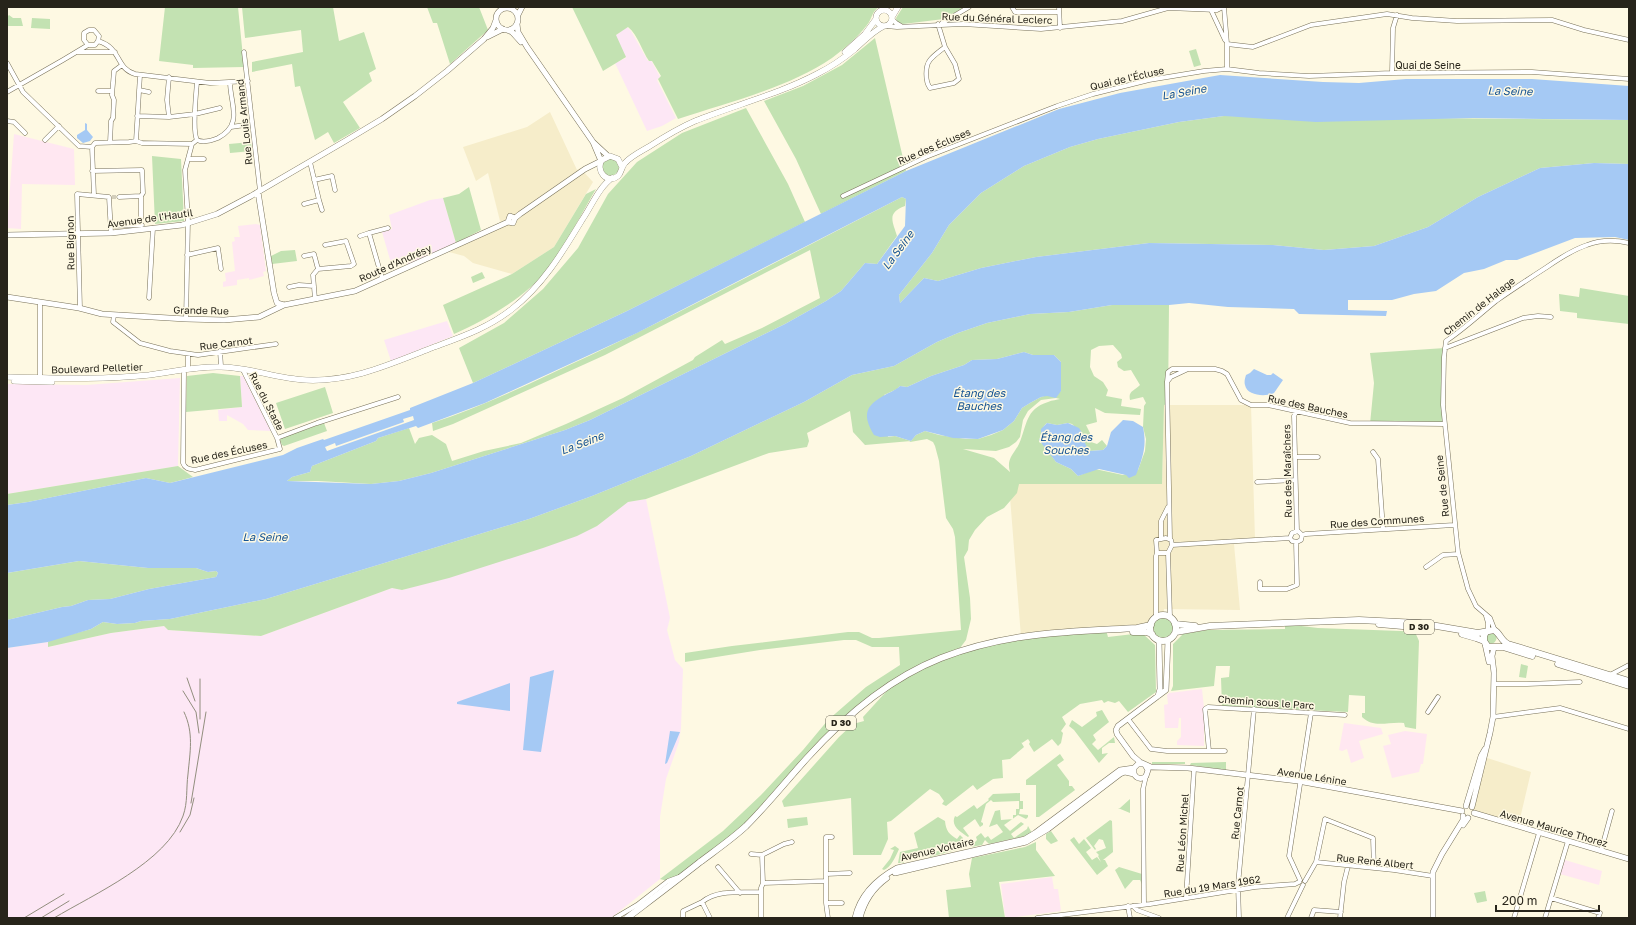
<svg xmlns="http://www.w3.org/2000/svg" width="1636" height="925" viewBox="0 0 1636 925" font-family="'Golos Text',sans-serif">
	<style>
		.built { fill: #f6edca }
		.industrial { fill: #fde7f5 }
		.education { fill: #ffe7f1 }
		.green { fill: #c3e2b2; fill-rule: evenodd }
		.water { fill: #a5c9f4; fill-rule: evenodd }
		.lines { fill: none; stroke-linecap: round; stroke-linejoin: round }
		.minor-tunnel { stroke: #d3cebb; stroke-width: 4; stroke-dasharray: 4 2; stroke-linecap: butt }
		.minor-casing { stroke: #787159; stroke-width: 5 }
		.tertiary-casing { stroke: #787159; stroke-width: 6 }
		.secondary-casing { stroke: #787159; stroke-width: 6 }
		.primary-casing { stroke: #787159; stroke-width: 7 }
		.minor { stroke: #fff; stroke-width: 4 }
		.tertiary { stroke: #fff; stroke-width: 5 }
		.secondary { stroke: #fff; stroke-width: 5.5 }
		.primary { stroke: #fff; stroke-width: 6 }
		.rail { stroke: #928e7e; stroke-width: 1 }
		.labels { text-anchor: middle; stroke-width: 3; stroke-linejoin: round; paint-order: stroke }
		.shield { fill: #fef9e3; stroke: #686456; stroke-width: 1 }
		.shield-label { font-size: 9px; font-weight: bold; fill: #27241a }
		.street-label { font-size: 10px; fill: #27241a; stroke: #fef9e3 }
		.water-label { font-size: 11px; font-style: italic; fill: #155392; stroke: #fef9e3 }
	</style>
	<rect width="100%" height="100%" fill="#fef9e3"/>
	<path class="built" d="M550 112 577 170 580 168 593 182 554 247 512 274 473 263 464 256 449 252 501 225 488 173 476 181 463 147 527 127Z
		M1164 405H1251L1255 539 1234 544 1240 610 1164 609 1163 616 1156 618 1151 625 1021 637 1009 484 1162 483Z
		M1481 756 1531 772 1518 827 1474 813 1468 803Z"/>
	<path class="industrial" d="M627 27 631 31 648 61 651 60 660 77 657 80 676 118 662 126 647 131 615 63 626 58 615 36Z
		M443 198 456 243 407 265 406 260 391 263 382 232 392 229 389 215 430 200Z
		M447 321 453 336 391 361 384 340Z
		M240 376H243L271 431 248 430 243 424 227 415V421H219L218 410 242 407Z
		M180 378 178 466 7 494V384L86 385Z
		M646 499 670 618 667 630 675 660 683 669 681 728 679 742 666 779 660 817V879L611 918H7V648L48 642 49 647 111 633 164 626 168 630 261 636 392 588 403 590 597 526 627 502Z"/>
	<path class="education" d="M14 134 74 149 75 185 22 184 21 229 7 228Z
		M256 224 260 225 266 271 263 272 264 276 249 280V278L237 280V285L223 287V282L226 281 225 273 235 271 232 242 235 241 234 237H240L238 226Z
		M1202 689 1204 708V746L1177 745V741L1181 737V718H1179L1178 728H1165L1164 705 1168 704 1167 695 1169 693Z
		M1344 723 1381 728 1383 734 1359 741 1364 758 1351 763 1347 749 1342 751 1339 750Z
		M1405 731 1427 734 1423 764H1421L1419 772 1392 778 1383 746 1391 744 1388 735Z
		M1565 860 1602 871 1599 885 1560 874Z
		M1052 877 1054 889H1058L1061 911 1008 918 1005 916 1001 884Z"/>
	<path class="green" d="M165 7H238L244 67 193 68V65L159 61Z
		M242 7H333L339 41 364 32 376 69 369 73 372 81 343 102 360 128 334 143 328 132 315 140 300 86 295 87 292 64 252 72V62L303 52 301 30 245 38Z
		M427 7H479L488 30 450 64 437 23H433Z
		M572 7H879C872 11 872 19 867 25 857 38 845 48 832 58 790 87 727 103 678 119L658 79 661 76 652 61H649C642 51 638 35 628 27L616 35 626 57 603 71Z
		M903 7H964L944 19 903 24 897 22 896 18Z
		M9 15 13 18H21L23 26H7V17Z
		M32 18 50 19V29L31 28Z
		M875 38 906 171 821 214 796 159 764 101 803 86 842 65Z
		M1196 49 1201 65 1194 67 1189 51Z
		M746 108 788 184 805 222 627 311 473 383 459 348 504 323 543 289 578 248 608 194 637 162 682 133Z
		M1224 116 1629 120V164L1594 163 1540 168 1478 197 1428 227 1374 246 1324 250 1273 245 1149 243 1036 257 981 268 938 281 924 278 900 303 899 295 932 253 949 225 981 193 1024 166 1070 147 1098 139 1179 122Z
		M251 142 252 151 230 153 229 144Z
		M152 156 181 159 184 221 155 224Z
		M601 167a9 9 0 1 1 18 0a9 9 0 1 1-18 0Z
		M469 187 481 230 456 243 443 198 459 194Z
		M596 189C580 216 566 245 547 270 525 298 485 320 454 334L443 305 512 274 554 247 586 194Z
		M902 197 906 199 905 206C886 213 893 222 897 236L877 264 865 263 841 291 826 301 785 324 590 420 565 430 431 473 399 481 371 484 318 481H287L292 477 310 472 312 466 376 441 378 438 409 428 415 444 419 438 432 435 446 444 452 461 484 451 521 443 566 424 623 398 693 360 695 357 722 340 725 344 762 328 820 298 810 250 605 355 453 424 433 431 432 423C487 405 539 379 591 355 696 305 799 250 902 197Z
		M295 250 297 261 272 264 271 256 281 251Z
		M482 272 485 278 473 283 471 277Z
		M1580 288 1629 296V324L1577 318V313L1560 311 1559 294 1579 297Z
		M1112 305H1169L1168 404 1164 405 1162 484H1019L1017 493 1004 508 987 517 975 530 969 540 968 550 964 557 970 598 971 619 966 640 960 648 953 651 998 638 1106 630 1108 637 1142 633 1155 645 1156 692 1128 712 1119 701 1115 703 1108 701 1104 703 1102 700 1080 704 1062 717 1066 724 1061 731 1063 733 1061 743 1058 746 1052 739 1034 752 1029 744 1030 742 1028 739 1022 743 1021 742 1024 747 1010 759 1002 760 1003 778 993 779 977 790 973 785 946 806 942 804 944 801 939 794 930 789 891 821 887 822 888 839 881 855H853L851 798 784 807 782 801 839 737 853 724 864 721 863 717 894 683 848 716 765 807 682 877 668 881 660 879 723 831 761 795 803 750 828 720 866 687 900 665 899 647H872L856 640H844L760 650 685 662V653L732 646 848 632H859L872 638H879L961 630 955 537 953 529 946 518 939 461 935 446 933 442 927 439 910 442 916 435 925 431 939 435 966 439H978L991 435 1003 430 1014 421 1022 408 1030 403 1041 397 1061 391V362L1054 355H1033L1024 352 997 359 972 360 964 365 931 376 907 387 900 386 897 389 884 395 888 437 895 436 911 441 865 445 853 432 850 411 807 433 809 441 807 447 769 453 646 499 628 502 597 526 577 536 543 548 449 578 402 590 392 588 261 636 168 630 164 626 111 633 48 647V642L50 640 91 629 103 622 117 624 135 623 141 621 170 619 266 599 529 519 592 496 691 456 804 402 852 375 894 366 937 342 958 333 987 323 1030 314 1069 312ZM1113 345 1121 354 1122 358 1117 362 1118 367 1124 371 1131 370 1140 385C1134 391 1128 391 1130 400L1143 397 1146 403 1144 406 1143 427 1146 439 1145 451 1138 470 1123 475 1095 469 1078 476 1071 469 1056 462 1043 444 1039 442C1040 437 1042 426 1047 423L1057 425 1068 423 1072 424 1075 427 1089 451 1103 450 1107 446 1102 440 1097 444 1091 442 1090 433 1086 425 1097 422 1095 408 1105 413 1140 415 1141 409 1121 406 1122 399 1106 396 1108 390 1103 382 1094 376 1090 367 1091 350 1099 346ZM1056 398 1060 399C1057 400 1052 400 1048 402 1025 409 1027 426 1019 444 1014 454 1006 459 1010 472L994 458 963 449 996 451 1009 447 1016 442 1020 437 1023 420 1028 411 1041 400Z
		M1445 348 1444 424H1370L1374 383 1370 353Z
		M213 373 240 376 242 407 186 412 187 376Z
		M325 387 333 413 285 429 276 403Z
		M324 423 327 431 284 446 282 445 280 440 281 438Z
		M178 466 193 477 170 483 146 478 28 502 7 505V494Z
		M79 561 148 568H196L208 572 216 571 218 573 216 577 149 589 110 599 88 600 71 606 62 607 7 620V573Z
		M1153 628a10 10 0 1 1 20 0a10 10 0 1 1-20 0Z
		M1285 624 1318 628 1401 631 1415 632 1419 641 1416 729 1405 727 1404 723C1389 721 1374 729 1362 717V713H1365V696L1349 695 1348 712 1222 706 1221 678 1229 677 1230 666H1216L1214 686 1171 691 1173 686V644L1183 634 1207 630 1285 629Z
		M1485.5 638a5.5 5.5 0 1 1 11 0a5.5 5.5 0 1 1-11 0Z
		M1521 664 1528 666 1526 678 1519 677Z
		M1102 710 1109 722 1093 735 1096 740 1092 744 1098 750 1114 737 1115 743H1109L1102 748V754L1108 753 1099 763 1074 730 1069 726 1072 720 1082 727 1097 716 1096 712Z
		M1060 754 1064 760 1057 765 1069 781V786H1072L1075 790 1039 817H1036V785H1026V780Z
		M1152 762H1185V764H1152Z
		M1226 762V770L1190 765 1191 763Z
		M1020 793V801H1023V809H1020L1019 814 1028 815V817L1026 819 1018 815 1004 825 1010 831 1021 822 1024 824 1011 834 1014 838 1027 829 1028 826 1032 833 1025 836 989 844 985 840 982 845 971 847 972 845 977 840 976 837 981 833 985 838 988 836 991 840 1003 832 997 824 989 827 995 811 1000 810 1001 820 1013 819V815H1016V809H1019V801L993 802 991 800 986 804 981 822 983 823V825L980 827 975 819 963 828 969 836 968 837C961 832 950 826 955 816L957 817 974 805 977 809 989 800 988 799 993 794Z
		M1130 799V813L1118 808H1120Z
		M807 817 808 825 788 828 787 819Z
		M938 817 945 821C946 831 949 834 957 839L960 835 963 838 962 840 963 848 930 857 929 853 961 846 960 842 927 849V850L902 855 904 863H898L900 852 918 848 914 833Z
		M1110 820 1112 821 1113 852 1103 860H1105L1108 866 1097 875 1070 840 1074 837 1079 844 1084 839 1091 848 1086 852 1092 860 1097 857 1101 862 1098 856 1099 855 1096 852 1106 848 1103 840 1099 839 1094 846 1096 849 1095 850 1086 838Z
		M1051 831 1058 841 1051 844 1046 839V834Z
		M1036 842V850L1055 876 999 882 1005 918H949L946 890 971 887 969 874 972 858 1025 847Z
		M895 846 899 849C896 856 891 867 884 870L882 869 890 859 894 850 890 849Z
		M1119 867 1142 874V884L1140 880H1133L1125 889 1115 870Z
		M1485 891 1487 901 1477 903 1474 893Z"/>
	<path class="water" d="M1220 75 1323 82 1359 83 1406 79H1532L1629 86V120L1473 118 1316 122 1224 116 1179 122 1098 139 1070 147 1024 166 981 193 949 225 932 253 899 295 900 303 924 278 938 281 981 268 1036 257 1149 243 1273 245 1324 250 1374 246 1428 227 1478 197 1540 168 1594 163 1629 164V240L1615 237 1575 238 1517 260H1506L1484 269 1464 273 1436 291 1414 294 1392 300H1348V310L1387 311 1386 316 1299 314 1294 309 1228 307 1189 303 1169 305H1112L1069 312 1030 314 987 323 958 333 937 342 894 366 852 375 804 402 691 456 592 496 529 519 266 599 170 619 141 621 135 623 117 624 103 622 91 629 48 642 7 648V620L62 607 71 606 88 600 110 599 149 589 216 577 218 573 216 571 208 572 196 568H148L79 561 7 573V505L28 502 146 478 170 483 283 455 297 448 323 439 324 440 410 410V408L473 383 627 311 906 171 1059 109 1120 93ZM902 197 906 199 905 226 877 264 865 263 841 291 826 301 785 324 590 420 565 430 431 473 399 481 371 484 287 481 292 477 310 472 312 466 376 441 378 438 416 426 418 428 485 403 637 333ZM413 416 414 420 327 451 325 447 335 443 336 446 404 422 403 419Z
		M85 123 87 124V130L93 137 90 141 83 143 77 138V135L85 130Z
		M1024 352 1033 355H1054L1061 362V391L1056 398 1047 396 1041 397 1030 403 1022 408 1014 421 1003 430 978 439 953 438 925 431 916 435 911 441 895 436 880 437 874 435C863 416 864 407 883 396 889 392 895 391 900 386L907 387 931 376 964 365 972 360 997 359Z
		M1254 369 1267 375H1271L1273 373 1283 380 1274 393C1266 397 1247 396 1245 385 1244 382 1245 378 1246 375L1250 373Z
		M1123 420 1133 421 1143 427C1147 446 1143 457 1136 475L1129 478 1126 475 1099 469 1078 476 1071 469 1056 462 1039 440 1041 437V429L1047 423 1057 425 1068 423 1079 428 1084 436 1085 443 1089 451 1103 450 1107 446 1111 432Z
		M554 670 541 752 523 750 530 677Z
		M510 683V711L457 704V702Z
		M670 731 680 732 667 763 665 764Z"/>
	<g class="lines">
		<path class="minor-tunnel" d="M112 197H119"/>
		<defs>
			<path id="minor" d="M1012 7 1015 12H1059
				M1059 7 1060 28
				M1224 7 1227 44V69
				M1211 10 1225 40
				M892 19 896 23 901 26
				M942 23 969 7
				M938 24 945 47 955 64 959 79 954 83 930 88C925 81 925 66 930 60 934 55 940 51 945 47
				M886 26 897 27 963 24 1041 29 1122 21 1168 8 1217 10 1223 7
				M98 41C122 48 115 68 135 74L210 83 248 81
				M1227 44 1253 47 1311 25 1387 14 1412 18 1457 21 1552 20 1584 30 1629 40
				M77 52H115
				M244 52 260 191
				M7 63 23 92 79 146 92 147
				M1392 73 1393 28 1397 15
				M197 82C196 95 192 131 197 140
				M139 90 149 92
				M98 91H112
				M7 92 63 60 88 45H95L98 41 99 36 94 30H89L84 33V40L88 45
				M137 116 169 117 195 114 220 108
				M169 117 167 100 169 77
				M7 121 14 122 25 133
				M231 127 245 125
				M45 140 59 126
				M136 141 140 75
				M110 142 111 121 113 118 114 100 112 95 114 71 122 65
				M92 147 95 143 129 142 136 141 142 143 192 144 197 140C203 143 213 140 218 138 244 124 230 104 230 82
				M92 147 94 195
				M188 159H204
				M92 171 142 170 143 193 141 196V218
				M314 180 332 176 335 190
				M843 196 926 157 1057 106 1093 94 1149 80 1204 71 1227 69 1259 73 1309 76 1392 73 1532 72 1629 79
				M119 197 141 196
				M319 200 322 210
				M304 204 319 200 310 162
				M111 226 142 225
				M360 236 369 233
				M187 255 218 248 221 269
				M304 256 314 254 318 269
				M382 278 369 233 388 228
				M289 287 299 285 314 286
				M149 298 153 228
				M315 299 313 275 318 269 351 266 354 264 346 241 325 245
				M80 308 77 194 109 197 111 233
				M114 315 113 322 140 343 170 351 198 355 276 344
				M186 319 188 221 185 170 192 144
				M1445 348 1523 318 1538 316 1551 317
				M220 351 221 366
				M187 369 188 367V354
				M184 373 183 463C185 469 190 469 195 470L280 449 277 438 244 372
				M40 379V302
				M1167 382 1171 377 1188 369
				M1296 412 1294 416 1297 531
				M277 438 317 423 398 397
				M1373 452 1378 459 1383 529
				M1295 457H1318
				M1257 482 1295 480
				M1302 535 1306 534 1454 525
				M1161 538V521L1168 507
				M1290 538 1292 541 1297 542 1301 540 1302 535
				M1290 538 1292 533 1298 531 1302 535
				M1170 539 1167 382 1168 372 1172 369H1215L1222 371 1227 374 1241 400 1251 405H1268L1350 423 1444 424
				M1172 545 1290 538
				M1157 553 1156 540 1166 538 1171 540 1172 545 1168 553
				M1157 553H1168
				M1168 553 1170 617
				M1426 567 1443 555 1458 554
				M1260 582V589H1287L1297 585 1296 542
				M1486 616 1488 623V631
				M1156 618V556L1157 553
				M1495 631 1490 618 1476 606 1468 589 1458 552 1443 405 1444 357 1446 341C1464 329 1480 314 1496 301 1513 289 1530 278 1547 267 1560 258 1572 250 1587 245 1600 240 1616 240 1629 243
				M1610 675 1629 665
				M1494 684H1527L1580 682
				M1428 712 1438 697
				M1493 717 1560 708 1629 729
				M1128 719 1151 749 1167 751H1225
				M1209 751 1205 709 1208 707 1345 715
				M1601 851 1612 811
				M751 854 762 855 784 844 792 842
				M1316 862 1394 870 1433 876
				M718 867 740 893
				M826 874 850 873
				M1300 880 1289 856 1311 713
				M826 881V837H832
				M1305 881 1316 862 1325 819 1373 838 1374 868
				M763 883 826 881V903L828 918
				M1186 898 1194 769
				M1551 898 1600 913 1598 918
				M826 903H842
				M1144 904 1143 789 1146 776
				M1128 906 1130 918
				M1133 906 1137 910 1159 918
				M615 918 637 905 668 881 679 877
				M683 918V911L702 902
				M710 918 702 902C718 889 741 893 761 892
				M761 918V888L763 883 762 855
				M1037 918 1150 904 1255 887 1295 884 1299 882
				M1239 918 1238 885 1254 709
				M1287 918 1303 885
				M1311 918 1314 910 1341 912
				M1340 918 1344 882 1348 866
				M1514 918 1539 833
				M1545 918 1568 841"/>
			<path id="tertiary" d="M496 19a11 11 0 1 1 22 0a11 11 0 1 1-22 0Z
				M518 15 522 7
				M517 24 518 32 527 47 593 142 608 156
				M507 30 512 32 521 42
				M487 37 503 29
				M258 192 274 293 277 303 284 305 355 291 508 222 513 223 515 218 520 214 585 169 601 161 593 142
				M508 222 510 216 515 218
				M7 235 111 233 182 225 217 214 251 196 347 140 382 119 415 96 447 71 484 39 493 28 496 20
				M7 297 79 308 102 314 186 319 224 320 259 317 284 305
				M1168 640 1166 690 1118 726 1116 730 1117 734 1133 756 1140 762 1151 767 1188 768 1298 781 1462 811
				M1485 644 1489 662
				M1158 696 1160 689 1159 640
				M1143 764H1138L1134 768V774C1137 779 1142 780 1146 776L1148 770 1145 765
				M1466 806 1481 756 1485 749
				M1472 807 1490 733 1493 717 1494 673 1492 656 1494 647
				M1474 813 1629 859
				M1463 825 1468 818
				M895 873 1026 842 1048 829 1120 774 1125 772 1134 774
				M855 918C860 895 877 879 897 868L1025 839 1035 833 1120 770 1134 768
				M860 918C864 902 873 888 887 878
				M1433 918V872L1442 854 1463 820V816"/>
			<path id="secondary" d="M876 18a8 8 0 1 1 16 0a8 8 0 1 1-16 0Z
				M892 17 898 7
				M845 52 865 34 876 19
				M622 167 618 159 610 156 602 160C595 170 607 185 618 176 622 172 621 167 625 163 631 156 642 151 650 146 664 137 679 128 695 121 735 105 779 94 817 74 831 67 844 58 855 49 864 41 873 31 884 26
				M7 377C54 378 101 380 149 375 172 372 196 366 221 367 249 367 277 379 306 380 351 382 388 365 429 349 458 338 487 329 512 309 543 285 562 253 582 220 591 207 599 187 612 178
				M14 381 52 382"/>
			<path id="primary" d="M1150 628a13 13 0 1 1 26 0a13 13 0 1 1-26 0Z
				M1175 624 1195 626
				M1379 624 1426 628
				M1133 632H1146L1152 634
				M1176 632 1210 626 1359 620 1419 623 1478 633 1494 630C1500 633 1501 641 1508 644L1629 681
				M1486 632 1484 636V641L1488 647H1503L1532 656
				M1462 634 1476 638 1484 641
				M1558 664 1629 686
				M627 918C652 899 676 881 700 862 716 850 732 839 746 826 768 804 787 780 807 758 845 716 888 679 941 658 1008 632 1067 632 1137 628L1151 625"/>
		</defs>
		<use href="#minor" class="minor-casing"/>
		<use href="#tertiary" class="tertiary-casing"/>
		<use href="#secondary" class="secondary-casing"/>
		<use href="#primary" class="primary-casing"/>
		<use href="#minor" class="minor"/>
		<use href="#tertiary" class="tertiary"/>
		<use href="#secondary" class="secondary"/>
		<use href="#primary" class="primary"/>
		<path class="rail" d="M187 678 195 701
			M200 679V719
			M183 691 196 712 199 733
			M191 803 206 712
			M180 832 190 815 194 798
			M24 918 64 894
			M41 918 69 901
			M54 918C94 894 167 862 183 816 188 802 186 789 188 774 190 752 194 733 184 712"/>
	</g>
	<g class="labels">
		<g class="shield">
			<rect x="1404" y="620" width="30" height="14" rx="3"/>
			<rect x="826" y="716" width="30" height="14" rx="3"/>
		</g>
		<g class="shield-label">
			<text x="1419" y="630">D 30</text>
			<text x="841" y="726">D 30</text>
		</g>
		<g class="street-label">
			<text transform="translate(997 18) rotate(2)" y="4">Rue du Général Leclerc</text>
			<text x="1428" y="69">Quai de Seine</text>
			<text transform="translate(1127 78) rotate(-13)" y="4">Quai de l'Écluse</text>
			<text transform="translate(244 122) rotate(-96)" y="4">Rue Louis Armand</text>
			<text transform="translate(934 146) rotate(-23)" y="4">Rue des Écluses</text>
			<text transform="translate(150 218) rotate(-8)" y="4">Avenue de l'Hautil</text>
			<text transform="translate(70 243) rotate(-91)" y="4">Rue Bignon</text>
			<text transform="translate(395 263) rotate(-24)" y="4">Route d'Andrésy</text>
			<text transform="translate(1479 306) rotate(-38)" y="4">Chemin de Halage</text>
			<text transform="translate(201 310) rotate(1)" y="4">Grande Rue</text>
			<text transform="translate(226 343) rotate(-7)" y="4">Rue Carnot</text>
			<text transform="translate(97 368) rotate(-2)" y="4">Boulevard Pelletier</text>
			<text transform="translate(267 401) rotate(63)" y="4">Rue du Stade</text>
			<text transform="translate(1308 406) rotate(12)" y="4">Rue des Bauches</text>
			<text transform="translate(229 452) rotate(-12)" y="4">Rue des Écluses</text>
			<text transform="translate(1287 471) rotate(-91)" y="4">Rue des Maraîchers</text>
			<text transform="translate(1442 486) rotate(-96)" y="4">Rue de Seine</text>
			<text transform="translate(1377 521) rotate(-4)" y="4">Rue des Communes</text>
			<text transform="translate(1266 702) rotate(4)" y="4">Chemin sous le Parc</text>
			<text transform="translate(1312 776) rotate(9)" y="4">Avenue Lénine</text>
			<text transform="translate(1237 813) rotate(-84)" y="4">Rue Carnot</text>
			<text transform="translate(1554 828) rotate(16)" y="4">Avenue Maurice Thorez</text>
			<text transform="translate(1182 833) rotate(-86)" y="4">Rue Léon Michel</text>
			<text transform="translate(937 849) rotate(-13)" y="4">Avenue Voltaire</text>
			<text transform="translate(1375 861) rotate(6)" y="4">Rue René Albert</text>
			<text transform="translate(1212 886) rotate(-9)" y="4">Rue du 19 Mars 1962</text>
		</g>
		<g class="water-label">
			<text transform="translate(1510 91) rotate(1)" y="4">La Seine</text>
			<text transform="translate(1184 92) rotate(-10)" y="4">La Seine</text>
			<text transform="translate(898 250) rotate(-54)" y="4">La Seine</text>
			<text x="979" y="397">Étang des<tspan x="979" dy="13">Bauches</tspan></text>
			<text x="1066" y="441">Étang des<tspan x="1066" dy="13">Souches</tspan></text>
			<text transform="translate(582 443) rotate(-21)" y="4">La Seine</text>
			<text x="265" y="541">La Seine</text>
		</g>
	</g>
	<rect width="1636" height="925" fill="none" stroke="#27241a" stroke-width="16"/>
	<path d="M1496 905v6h103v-6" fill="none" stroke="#27241a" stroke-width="2"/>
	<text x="1502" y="905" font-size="12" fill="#27241a" stroke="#fef9e3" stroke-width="3" paint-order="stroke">200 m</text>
</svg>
